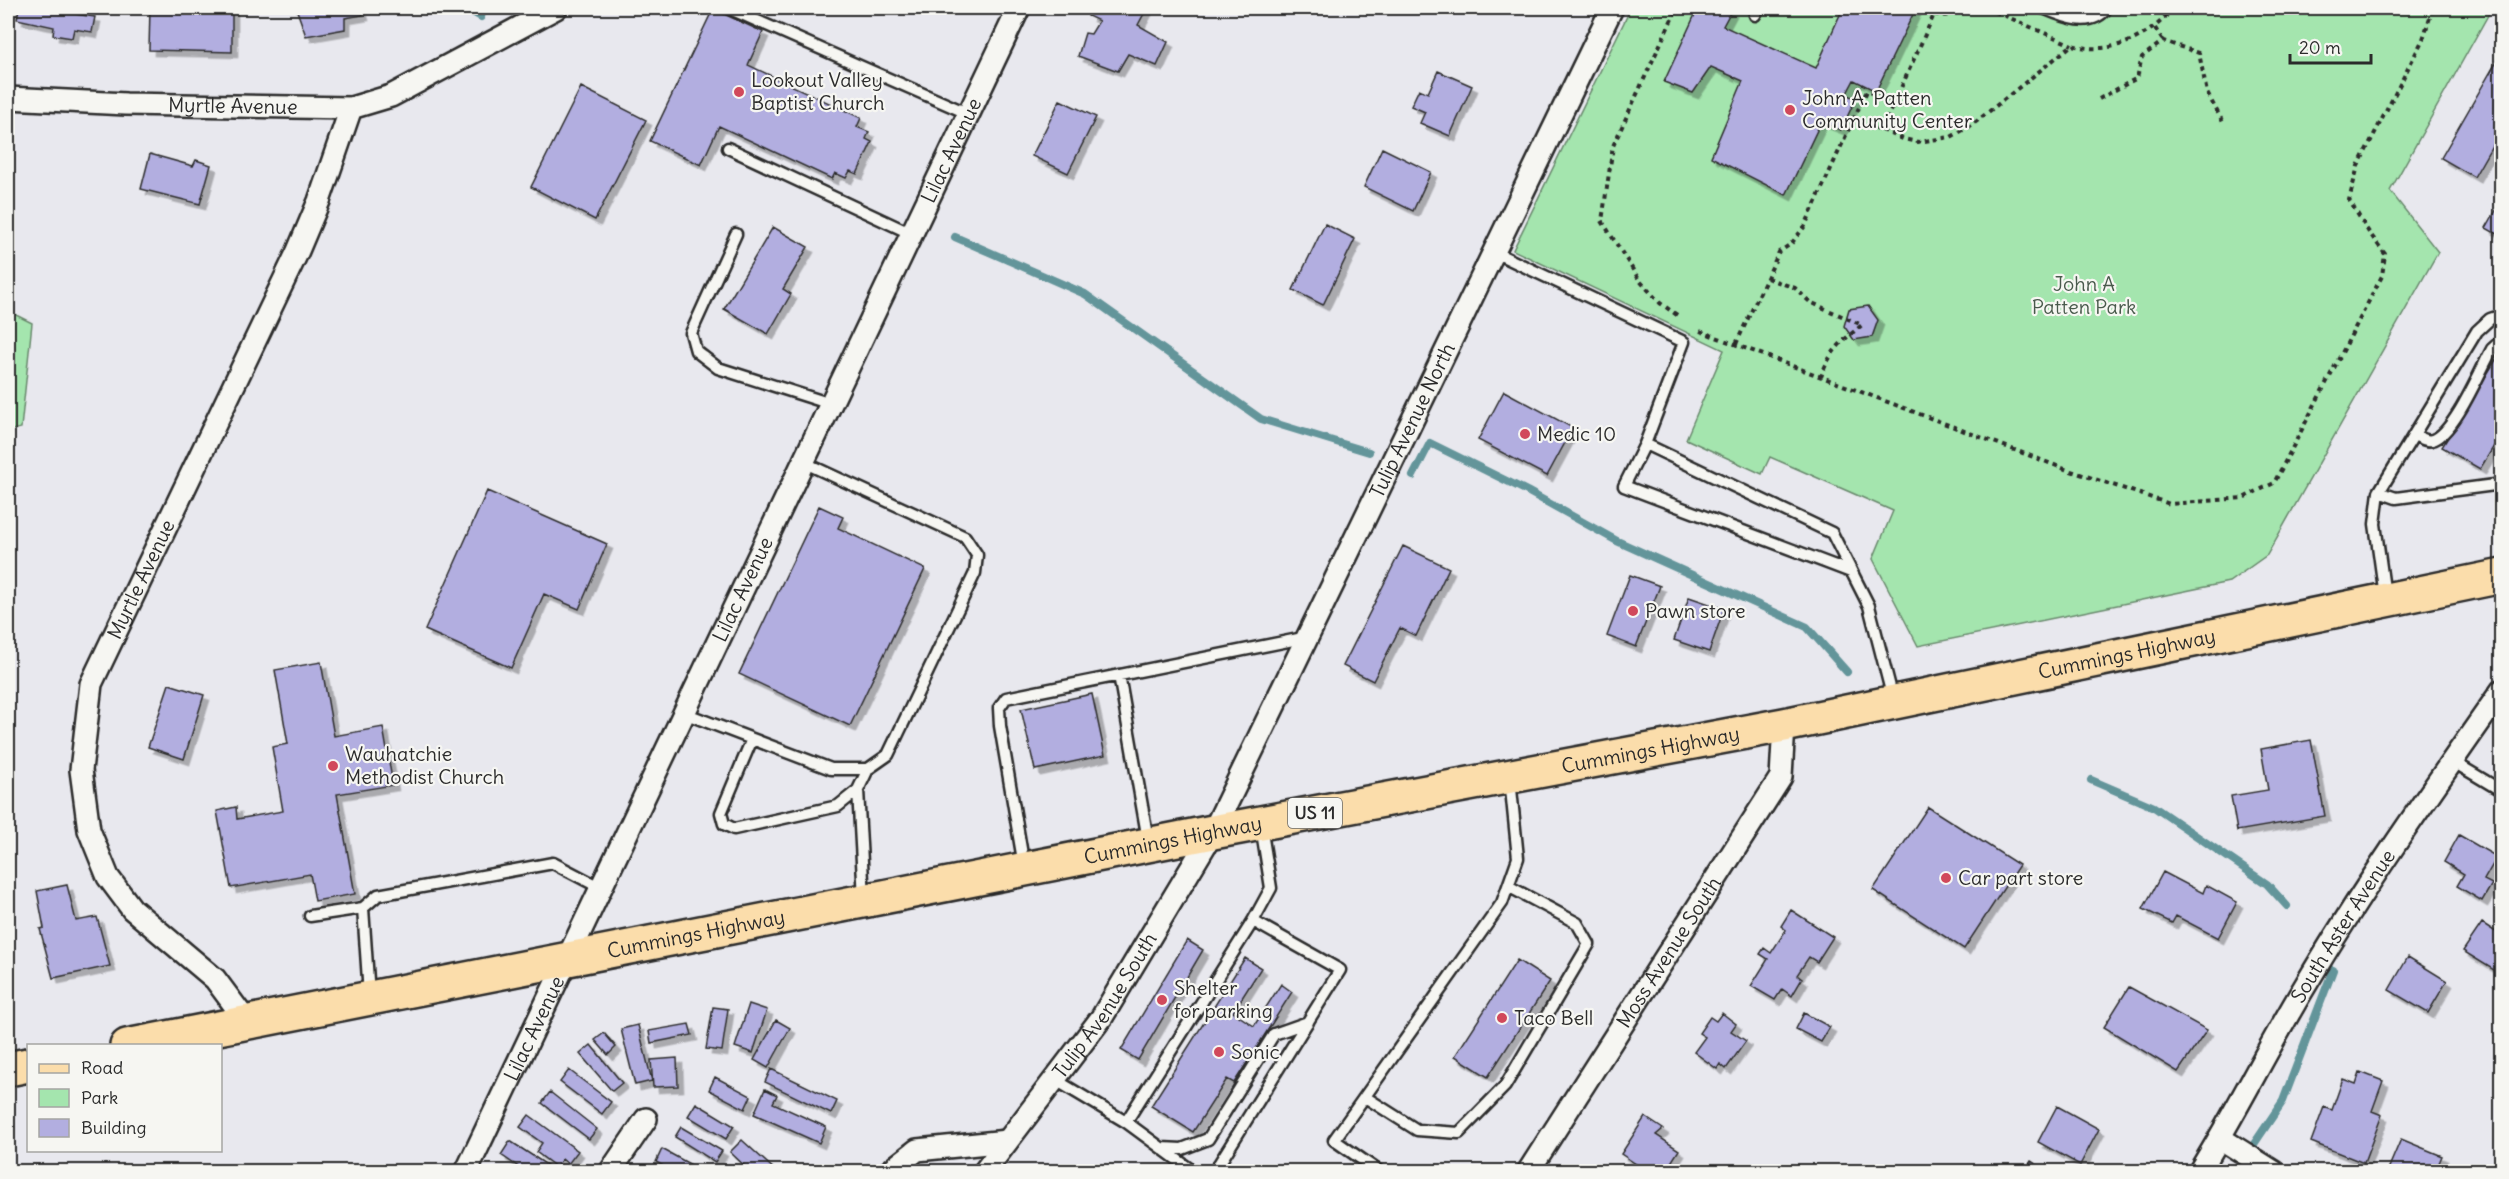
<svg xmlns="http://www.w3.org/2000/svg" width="2509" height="1179" viewBox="0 0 2509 1179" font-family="Delius,sans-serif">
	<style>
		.green { fill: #a4e5ae; stroke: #68886c; stroke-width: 1.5 }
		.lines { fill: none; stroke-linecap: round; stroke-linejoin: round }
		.stream { stroke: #64959a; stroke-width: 8 }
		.building { fill: #b2aee0; stroke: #2b2b2b; stroke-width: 1.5; filter: url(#shadow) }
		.lane-casing { stroke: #2b2b2b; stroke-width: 15 }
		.street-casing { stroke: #2b2b2b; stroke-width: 26 }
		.primary-casing { stroke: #2b2b2b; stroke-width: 38 }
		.path { stroke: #2b2b2b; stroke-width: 4; stroke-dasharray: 4.5 4.5; stroke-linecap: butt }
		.lane { stroke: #f6f6f2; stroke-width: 10 }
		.street { stroke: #f6f6f2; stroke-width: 21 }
		.primary { stroke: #fbddab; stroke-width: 33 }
		.poi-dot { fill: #d1495b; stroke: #f6f6f2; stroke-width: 2 }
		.labels { text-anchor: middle; stroke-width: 4.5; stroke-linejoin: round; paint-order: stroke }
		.shield { fill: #f6f6f2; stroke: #686867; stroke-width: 1.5 }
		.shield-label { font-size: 18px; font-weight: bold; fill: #2b2b2b }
		.poi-label { font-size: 20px; fill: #2b2b2b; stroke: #f6f6f2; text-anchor: start }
		.street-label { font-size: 20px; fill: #2b2b2b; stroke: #f6f6f2 }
		.park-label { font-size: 20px; fill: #495a4c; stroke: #f6f6f2 }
	</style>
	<defs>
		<filter id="shadow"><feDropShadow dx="5.5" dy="5.5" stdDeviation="0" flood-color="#0004"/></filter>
	</defs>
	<rect width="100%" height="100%" fill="#e8e8ee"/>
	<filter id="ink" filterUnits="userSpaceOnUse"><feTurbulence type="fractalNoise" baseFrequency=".0167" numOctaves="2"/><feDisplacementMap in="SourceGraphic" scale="12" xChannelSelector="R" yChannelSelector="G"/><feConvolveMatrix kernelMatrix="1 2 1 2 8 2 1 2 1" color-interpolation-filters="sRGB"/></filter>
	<g filter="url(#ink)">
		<path class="green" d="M1631 8H2492L2390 191 2438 252 2267 555 2229 582 1918 646 1873 559 1893 511 1770 457 1762 474 1686 439 1724 350 1513 250Z
			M8 311 32 323 21 428 8 431Z"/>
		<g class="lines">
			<path class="stream" d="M466 8 481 17
				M955 237 1085 294 1261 419 1369 452
				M1413 476 1430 443 1527 491 1617 541 1807 627 1847 672
				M2091 780 2154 807 2267 884 2287 906
				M2254 1144 2283 1101 2333 970"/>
		</g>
		<path class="building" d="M19 8H34L95 17 92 32 74 29 72 38 53 35 54 27 17 19Z
			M150 8H232V52L149 50Z
			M296 8H361L363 15 345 18V29L306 36Z
			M1093 8H1147L1138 25 1168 42 1157 66 1128 54 1118 71 1078 56 1085 33 1091 34 1099 21 1088 16Z
			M1698 8H1723L1731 11 1723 26 1816 68 1843 8H1916L1876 91 1854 80 1846 95 1856 98 1841 130 1821 122 1786 195 1711 157 1743 81 1711 67 1693 93 1664 82Z
			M713 9 763 32 748 65 861 118 857 127 869 132 866 139 872 142 857 174 850 171 846 178 835 173 832 179 719 126 701 165 650 141Z
			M2502 52V128L2474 177 2441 158Z
			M1438 71 1472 86 1450 136 1420 123 1425 112 1411 106 1419 89 1428 93Z
			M581 87 646 120 595 220 531 187Z
			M1060 100 1096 117 1068 173 1032 156Z
			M1382 148 1431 172 1413 211 1364 187Z
			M150 154 193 166 196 160 211 165 200 204 141 189Z
			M2502 200V237L2486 228Z
			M1325 224 1355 239 1323 305 1293 290Z
			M773 227 808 247 783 289 791 294 768 334 724 309Z
			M1868 306 1878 320 1872 337 1854 340 1844 326 1849 309Z
			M2502 350V433L2480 469 2442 447Z
			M1504 391 1573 428 1547 476 1478 440Z
			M487 491 607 544 579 609 544 594 511 668 425 630Z
			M819 506 843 517 838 528 925 569 850 726 739 674Z
			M1403 546 1449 568 1416 636 1400 628 1373 681 1343 666Z
			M1630 575 1660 586 1636 647 1607 636Z
			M1689 597 1724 609 1709 652 1674 640Z
			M321 662 334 736 383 727 393 785 337 794 355 894 315 901 310 874 231 888 217 811 236 807 237 819 283 811 272 747 288 744 275 670Z
			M169 684 204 695 184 759 148 747Z
			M1092 694 1105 755 1035 770 1021 709Z
			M2311 740 2325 816 2237 831 2231 796 2268 790 2261 749Z
			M1928 807 2019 865 1964 949 1873 890Z
			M2459 835 2497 857 2484 880 2492 884 2482 901 2457 886 2464 874 2444 862Z
			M2163 872 2203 893 2206 885 2237 902 2218 938 2176 916 2172 923 2143 909Z
			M67 885 76 921 97 917 110 966 53 978 40 929 44 928 37 891Z
			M1791 910 1833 937 1817 962 1809 957 1797 975 1802 979 1792 996 1782 989 1775 1000 1751 986 1768 959 1760 954 1764 948 1771 953 1786 930 1781 926Z
			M2482 923 2502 936V975L2463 951Z
			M1187 940 1203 950 1138 1060 1121 1050Z
			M2408 957 2447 981 2428 1013 2389 990Z
			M1245 958 1261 968 1233 1012 1254 1026 1281 984 1292 992 1234 1083 1227 1079 1193 1132 1151 1106Z
			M1517 960 1550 981 1488 1077 1455 1056Z
			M2129 987 2207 1030 2178 1072 2104 1027Z
			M749 1004 767 1010 753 1053 735 1047Z
			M713 1007 728 1009 722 1051 706 1049Z
			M1722 1013 1736 1024 1731 1031 1746 1041 1726 1069 1720 1064 1717 1069 1694 1052 1705 1037 1699 1033 1710 1017 1716 1021Z
			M1804 1013 1830 1027 1821 1042 1796 1029Z
			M776 1020 790 1028 768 1068 754 1060Z
			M689 1024 692 1035 651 1043 649 1031Z
			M638 1025 652 1081 635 1085 621 1029Z
			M604 1033 616 1047 608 1055 595 1040Z
			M591 1045 622 1083 612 1091 580 1054Z
			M677 1058 678 1086 653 1087 651 1060Z
			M771 1069 837 1101 831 1114 765 1082Z
			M569 1070 611 1102 602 1114 560 1082Z
			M2360 1072 2383 1081 2372 1111 2382 1115 2364 1163 2311 1142 2324 1107 2332 1110 2343 1079 2356 1084Z
			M715 1077 751 1096 745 1109 709 1090Z
			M765 1089 777 1095 773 1103 826 1127 819 1143 754 1114Z
			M550 1092 597 1129 589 1139 542 1103Z
			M696 1103 734 1126 726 1139 688 1116Z
			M2057 1106 2099 1129 2080 1165 2038 1142Z
			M529 1115 578 1151 568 1164 562 1159 556 1167 536 1152 542 1143 520 1127Z
			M1645 1117 1663 1129 1656 1135 1679 1150 1665 1172H1648L1621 1154Z
			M681 1127 722 1151 715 1162 675 1137Z
			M2401 1139 2442 1156 2435 1172H2387Z
			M742 1140 777 1172H751L730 1152Z
			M510 1141 553 1169 551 1172H526L501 1155Z
			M662 1149 704 1172H674L656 1162Z
			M2031 1161 2048 1172H2024Z"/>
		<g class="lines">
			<defs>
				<path id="lane" d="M728 8 969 114
					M2043 8C2064 17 2091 29 2107 8
					M1755 15 1759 8
					M728 148 912 234
					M736 234 691 333 696 351 718 368 831 404
					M1494 252 1684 342 1645 444 1832 533 1869 606 1893 699
					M2414 435C2419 437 2426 442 2432 440 2453 436 2481 369 2492 349L2502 340
					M1645 444 1624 486 1851 572
					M2379 492 2477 331 2490 319 2502 315
					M2385 596 2375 524 2379 492 2396 498 2502 484
					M1119 675 1148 840
					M684 713 831 769H868L888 755 975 573 977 555 965 537 803 462
					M752 739 721 813 724 824 734 829 838 806 858 790 868 769
					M2452 761 2502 791
					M858 790 864 898
					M1024 866 1000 726 999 708 1006 698 1308 637
					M363 908 369 995
					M310 916 363 908 378 895 553 863 601 888
					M1054 1079 1126 1122 1194 1172
					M1365 1097 1417 1130 1459 1133 1505 1086 1589 944 1577 923 1508 886
					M1126 1122 1253 921 1271 888 1261 826
					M1162 1148 1182 1149 1208 1139 1274 1034 1308 1022
					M1214 1172 1340 970 1253 921
					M1380 1172 1334 1140 1502 903 1518 858 1510 779"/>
				<g id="street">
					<path id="s1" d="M8 98 126 104 351 108"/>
					<path id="s2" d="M247 1022 215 979 132 909 108 877 89 830 81 770 91 684 297 253 319 201 351 108 391 96 556 8"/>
					<path d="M2220 1138 2274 1172"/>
					<path id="s3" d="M466 1172 1019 8"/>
					<path d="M610 1172 646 1119"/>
					<path d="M889 1172 917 1150 1007 1141"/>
					<path id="s4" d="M984 1172 1102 1017 1213 832 1612 8"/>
					<path id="s5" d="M1528 1172 1781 777 1784 725"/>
					<path id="s6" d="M2199 1172C2237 1111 2268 1047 2305 986 2365 884 2434 787 2502 690"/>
				</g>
				<g id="primary">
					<path id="s7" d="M127 1046 1213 832 1784 725 2502 576"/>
					<path d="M8 1069 28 1065"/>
				</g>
			</defs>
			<use href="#lane" class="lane-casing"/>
			<use href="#street" class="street-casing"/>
			<use href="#primary" class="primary-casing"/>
			<path class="path" d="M1987 8 2072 45
				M1934 14C1946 17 1953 16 1962 8
				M2155 28 2163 41
				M2099 99 2137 78 2142 57 2163 41 2199 53 2207 93 2224 124
				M1853 120 1867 91 1895 102
				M1882 130 1903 139 1918 142 1951 137 1972 125 2072 45C2110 56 2150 38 2173 8
				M1767 278 1795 288 1810 302 1862 325C1841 342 1830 351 1821 377
				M1677 315 1660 303 1640 281 1602 221 1613 146 1677 8
				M1700 331 2065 469 2170 504 2243 498 2274 483 2382 276 2385 254 2368 231 2349 200 2358 166 2423 39 2433 8
				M1736 344 1779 252 1791 244 1805 226 1853 120 1882 130 1937 8"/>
			<use href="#lane" class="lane"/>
			<use href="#street" class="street"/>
			<use href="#primary" class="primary"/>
		</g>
	</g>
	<g class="poi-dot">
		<circle cx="739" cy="92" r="6"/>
		<circle cx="1790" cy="110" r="6"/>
		<circle cx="1525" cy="434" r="6"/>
		<circle cx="1633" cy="611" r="6"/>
		<circle cx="333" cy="766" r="6"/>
		<circle cx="1946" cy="878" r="6"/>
		<circle cx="1162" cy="1000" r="6"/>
		<circle cx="1502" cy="1018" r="6"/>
		<circle cx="1219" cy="1052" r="6"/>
	</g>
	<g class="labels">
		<rect class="shield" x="1288" y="798" width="54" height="30" rx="4.5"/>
		<g class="shield-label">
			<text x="1315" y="819">US 11</text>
		</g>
		<g class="poi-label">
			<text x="751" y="87">Lookout Valley<tspan x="751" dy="23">Baptist Church</tspan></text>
			<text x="1802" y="105">John A. Patten<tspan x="1802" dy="23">Community Center</tspan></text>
			<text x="1537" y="441">Medic 10</text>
			<text x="1645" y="618">Pawn store</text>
			<text x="345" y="761">Wauhatchie<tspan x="345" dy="23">Methodist Church</tspan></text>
			<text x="1958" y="885">Car part store</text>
			<text x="1174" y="995">Shelter<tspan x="1174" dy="23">for parking</tspan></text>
			<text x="1514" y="1025">Taco Bell</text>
			<text x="1231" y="1059">Sonic</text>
		</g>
		<g class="street-label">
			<text dy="7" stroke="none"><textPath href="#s1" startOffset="225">Myrtle Avenue</textPath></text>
			<text dy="7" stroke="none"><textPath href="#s3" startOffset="1131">Lilac Avenue</textPath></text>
			<text dy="7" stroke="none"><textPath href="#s4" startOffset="868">Tulip Avenue North</textPath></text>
			<text dy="7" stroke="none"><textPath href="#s2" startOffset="516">Myrtle Avenue</textPath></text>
			<text dy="7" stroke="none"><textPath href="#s3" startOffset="645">Lilac Avenue</textPath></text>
			<text dy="7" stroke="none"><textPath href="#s7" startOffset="2038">Cummings Highway</textPath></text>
			<text dy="7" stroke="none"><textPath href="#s7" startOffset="1552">Cummings Highway</textPath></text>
			<text dy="7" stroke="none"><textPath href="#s7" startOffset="1066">Cummings Highway</textPath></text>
			<text dy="7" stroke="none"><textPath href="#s6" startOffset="285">South Aster Avenue</textPath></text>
			<text dy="7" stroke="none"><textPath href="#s7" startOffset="580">Cummings Highway</textPath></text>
			<text dy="7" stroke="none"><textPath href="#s5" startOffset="261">Moss Avenue South</textPath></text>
			<text dy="7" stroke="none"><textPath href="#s4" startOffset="206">Tulip Avenue South</textPath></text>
			<text dy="7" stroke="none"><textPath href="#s3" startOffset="159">Lilac Avenue</textPath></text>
		</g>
		<g class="park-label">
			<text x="2084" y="291">John A<tspan x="2084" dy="23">Patten Park</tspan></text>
		</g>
	</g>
	<rect width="2509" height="1179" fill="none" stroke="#f6f6f2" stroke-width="30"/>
	<rect x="15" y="15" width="2479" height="1149" fill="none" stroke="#2b2b2b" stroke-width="2" filter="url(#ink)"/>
	<rect x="27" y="1044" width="195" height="108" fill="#f6f6f2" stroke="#a5a5a2" stroke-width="1.5"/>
	<rect x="39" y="1064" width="30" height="9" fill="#fbddab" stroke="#a5a5a2" stroke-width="1.5"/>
	<text x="81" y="1074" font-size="18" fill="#2b2b2b">Road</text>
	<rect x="39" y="1089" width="30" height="18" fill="#a4e5ae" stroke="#a5a5a2" stroke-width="1.5"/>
	<text x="81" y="1104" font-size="18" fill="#2b2b2b">Park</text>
	<rect x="39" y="1119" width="30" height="18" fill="#b2aee0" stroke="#a5a5a2" stroke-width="1.5"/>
	<text x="81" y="1134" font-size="18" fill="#2b2b2b">Building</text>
	<path d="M2290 54v9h81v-9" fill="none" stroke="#2b2b2b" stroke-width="3"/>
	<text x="2299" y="54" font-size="18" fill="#2b2b2b" stroke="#f6f6f2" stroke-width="4.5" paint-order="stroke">20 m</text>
</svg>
